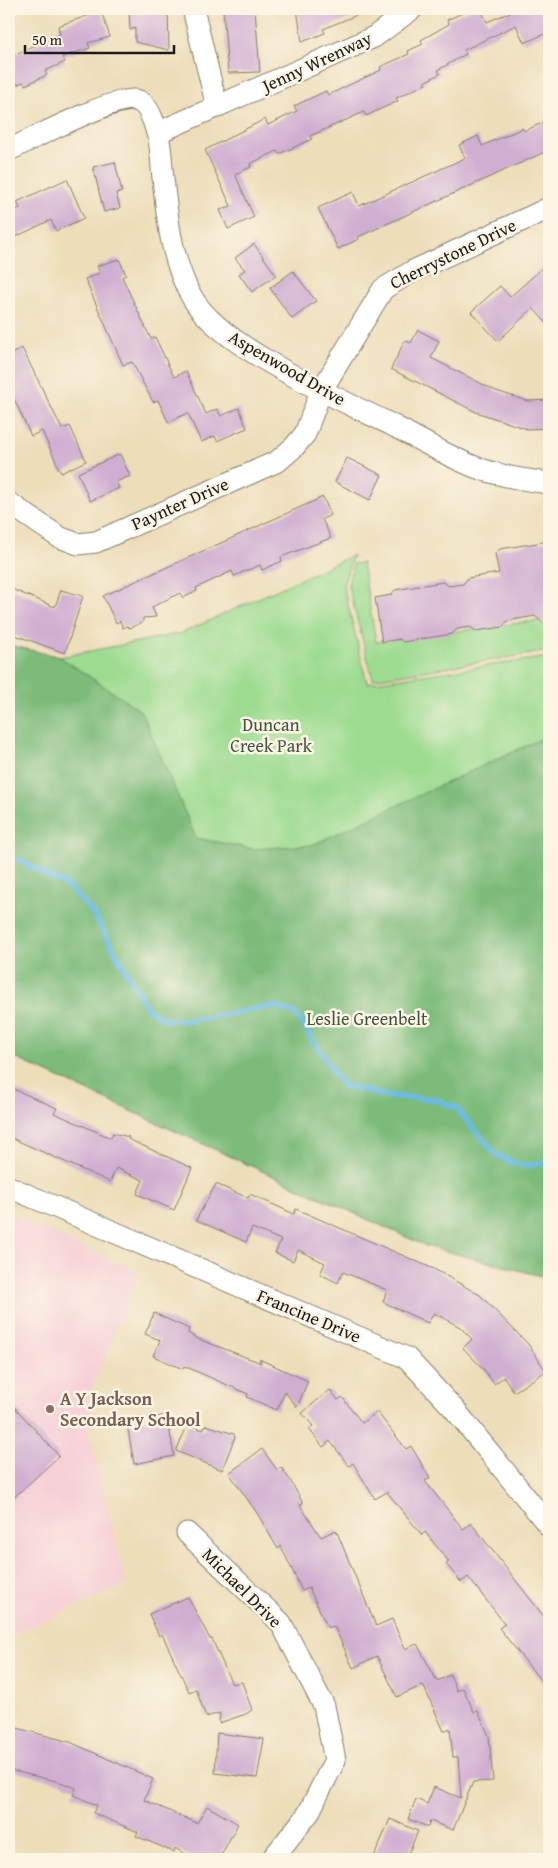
<svg xmlns="http://www.w3.org/2000/svg" width="558" height="1868" font-family="'Gentium Book Plus',serif">
<rect width="100%" height="100%" fill="#fcf5e5"/>
<filter id="ink" filterUnits="userSpaceOnUse"><feTurbulence type="fractalNoise" baseFrequency=".02" numOctaves="2"/><feDisplacementMap in="SourceGraphic" scale="10" xChannelSelector="R" yChannelSelector="G"/><feConvolveMatrix kernelMatrix="1 2 1 2 8 2 1 2 1" color-interpolation-filters="sRGB"/></filter>
<filter id="wash" filterUnits="userSpaceOnUse"><feTurbulence type="fractalNoise" baseFrequency=".0096" numOctaves="4" result="noise"/><feDisplacementMap in="SourceGraphic" scale="20" xChannelSelector="R" yChannelSelector="G"/><feGaussianBlur stdDeviation="1.12" result="paint"/><feColorMatrix in="noise" values="0 0 0 0 0 0 0 0 0 0 0 0 0 0 0 0 0 1.4 0 .05"/><feComposite in="paint" operator="in"/></filter>
<g filter="url(#wash)">
<rect width="100%" height="100%" fill="#eddeba"/>
<path fill="#f6cfd7" d="M9,1214L139,1273L93,1386L89,1433L126,1584L9,1636Z"/>
<g fill="#9cdb90" stroke="#5c7c56">
<path d="M353,555L343,585L367,683L549,657V1278L426,1246L9,1055V645L60,657L182,633Z"/>
<path d="M362,563L376,642L549,619V651L373,679L348,585L353,564Z"/>
</g>
<path fill="#7dbb7a" stroke="#4c6c4b" d="M9,645L60,657L141,711L196,838L253,849L312,845L549,735V1278L426,1246L9,1055Z"/>
<g fill="none" stroke-linecap="round" stroke-linejoin="round">
<path stroke="#69bbe5" stroke-width="5.5" d="M9,855L69,887L94,914L147,1008L163,1019L187,1021L274,1006L296,1014L342,1085L385,1096L435,1099L456,1108L496,1154L508,1161L525,1166L549,1162"/>
</g>
<g id="blocks">
<g fill="#d0aed1">
<path d="M129,9H168L169,50L135,42V28L130,30Z"/>
<path d="M223,9H255L260,72L228,73Z"/>
<path d="M297,9H371L323,29L325,33L302,42Z"/>
<path d="M471,9H481L487,22L511,12L509,9H549V32L524,43L516,25L464,50L466,54L438,70L440,74L424,82L426,84L396,98L398,101L366,116L364,112L310,136L312,139L279,154L277,151L250,164L251,167L235,174L254,217L228,229L220,210L231,206L205,150L265,119L268,125L297,111L294,106L326,91L328,95L381,70L380,67L409,54L408,51L423,44L421,40L449,24L447,20Z"/>
<path d="M101,11L110,37L88,43L90,48L62,57L65,62L45,71L47,75L25,85L23,82L9,88V57L60,34L58,26Z"/>
<path d="M549,120V150L358,237L359,239L338,249L318,208L353,192L359,206L465,158L459,145L478,136L482,146L523,128L524,131Z"/>
<path d="M115,162L122,192L116,193L120,208L104,212L93,167Z"/>
<path d="M67,179L84,218L56,231L51,220L9,240V213L20,208L17,202Z"/>
<path d="M254,244L276,275L252,292L239,274L245,270L235,258Z"/>
<path d="M119,259L126,275L122,277L151,339L155,337L174,377L186,371L206,414L217,409L221,416L239,408L247,428L217,441L215,436L201,442L188,413L168,422L158,400L153,402L132,362L123,365L85,279L100,273L97,266Z"/>
<path d="M549,262V326L533,308L498,341L471,312L500,286L510,297Z"/>
<path d="M293,271L316,301L292,319L270,288Z"/>
<path d="M418,330L439,341L431,358L496,391L528,401L549,400V428L527,429L476,412L391,369L405,340L411,343Z"/>
<path d="M22,348L62,429L70,426L86,461L61,473L42,431L31,436L9,388V355Z"/>
<path d="M120,454L130,476L116,482L119,488L90,501L78,473Z"/>
<path d="M347,458L382,475L370,500L335,482Z"/>
<path d="M323,497L331,515L322,519L331,538L281,557L282,561L262,570L260,565L234,576L232,571L196,588L197,591L183,598L180,593L152,607L156,617L143,618V622L130,628L127,626L123,628L120,621L116,623L103,596Z"/>
<path d="M549,541V629L535,616L507,621L503,627L476,631L470,627L457,629L452,634L403,642L400,639L382,642L375,598L391,595L395,590L443,582L449,586L463,584L468,578L499,573L495,554L500,549Z"/>
<path d="M9,588L55,607L61,590L83,596L65,653L9,633Z"/>
<path d="M9,1087L57,1108L54,1113L111,1138L113,1133L129,1137L128,1139L192,1168L174,1210L137,1194L143,1180L116,1168L110,1182L9,1137Z"/>
<path d="M216,1184L248,1198L250,1194L294,1214L296,1209L434,1269L480,1295L528,1344L546,1371L514,1392L504,1377L494,1384L485,1371L463,1348L472,1339L460,1327L434,1313L428,1323L383,1302L387,1290L343,1272L338,1283L320,1274L325,1263L298,1250L293,1261L275,1253L281,1240L252,1228L246,1242L196,1220Z"/>
<path d="M154,1313L189,1329L188,1333L196,1338L261,1363L259,1359L308,1381L297,1407L285,1392L277,1410L247,1397L248,1394L184,1366L183,1369L153,1356L160,1340L145,1334Z"/>
<path d="M330,1390L338,1400L342,1397L362,1423L377,1412L406,1449L411,1446L430,1478L425,1481L463,1529L471,1523L549,1623V1691L499,1628L505,1624L468,1577L461,1582L446,1564L449,1562L425,1532L422,1535L387,1492L375,1499L353,1463L349,1466L330,1441L323,1447L309,1429L313,1426L302,1413Z"/>
<path d="M9,1401L59,1456L9,1502Z"/>
<path d="M167,1415L174,1456L134,1464L126,1418L141,1416L142,1420Z"/>
<path d="M188,1424L203,1430L206,1425L234,1434L235,1437L222,1470L176,1451Z"/>
<path d="M262,1449L277,1470L281,1467L290,1480L303,1503L300,1505L321,1537L336,1530L376,1626L392,1619L405,1649L417,1644L437,1681L450,1675L457,1691L463,1688L474,1712L478,1711L489,1736L493,1781L473,1782L453,1830L430,1821L428,1827L408,1819L416,1799L427,1804L434,1787L461,1798L458,1757H453L450,1728L444,1731L423,1685L397,1697L377,1656L353,1668L334,1626L328,1628L309,1588L302,1591L281,1546L278,1549L257,1513L229,1473Z"/>
<path d="M188,1597L210,1639H212L232,1684L242,1682L252,1710L246,1714L219,1723L220,1713L206,1717L196,1689L189,1692L162,1634L159,1636L149,1614Z"/>
<path d="M17,1728L70,1742L153,1779L144,1800L197,1823L207,1806L238,1824L219,1859H194L175,1848L174,1852L136,1836L138,1832L93,1813L97,1805L73,1795L76,1788L60,1782L9,1770Z"/>
<path d="M217,1733L264,1739L257,1778L215,1773Z"/>
<path d="M390,1819L418,1831L406,1859H373Z"/>
</g>
</g>
</g>
<g filter="url(#ink)">
<use href="#blocks" fill-opacity="0" stroke="#847d6b" stroke-width="1"/>
<g fill="none" stroke-linecap="round" stroke-linejoin="round">
<defs>
<g id="minor">
<path d="M193,9L217,107"/>
<path d="M157,133L374,37L412,9"/>
<path d="M9,150C30,140 122,92 139,101C149,106 154,122 157,133C162,147 161,164 163,178C167,217 172,265 193,299C223,349 340,399 394,426C420,440 447,456 475,467C499,476 524,480 549,483"/>
<path d="M9,503L59,537L78,544L96,542L278,461L294,447L305,434L321,391L383,289L413,271L549,208"/>
<path d="M9,1187L407,1358L455,1410L549,1526"/>
<path d="M187,1533L281,1623L324,1706L335,1760L308,1814L272,1859"/>
</g>
</defs>
<use href="#minor" stroke="#847d6b" stroke-width="23"/>
<use href="#minor" stroke="#fff" stroke-width="21"/>
</g>
</g>
<circle fill="#8d6e63" stroke="#fcf5e5" stroke-width="2" cx="50" cy="1409" r="5"/>
<g text-anchor="middle" stroke-width="5" stroke-linejoin="round" paint-order="stroke">
<g font-size="18" fill="#1c1c1c" stroke="#fcf5e5">
<text transform="translate(317 62) rotate(-25)" y="6">Jenny Wrenway</text>
<text transform="translate(453 254) rotate(-26)" y="6">Cherrystone Drive</text>
<text transform="translate(287 368) rotate(30)" y="6">Aspenwood Drive</text>
<text transform="translate(180 504) rotate(-24)" y="6">Paynter Drive</text>
<text transform="translate(309 1316) rotate(23)" y="6">Francine Drive</text>
<text transform="translate(242 1588) rotate(45)" y="6">Michael Drive</text>
</g>
<g font-size="18" fill="#42553f" stroke="#fcf5e5">
<text x="271" y="731">Duncan<tspan x="271" dy="21">Creek Park</tspan></text>
<text x="367" y="1025">Leslie Greenbelt</text>
</g>
<g font-size="18" font-weight="bold" fill="#785e54" stroke="#fcf5e5" text-anchor="start">
<text x="60" y="1405">A Y Jackson<tspan x="60" dy="21">Secondary School</tspan></text>
</g>
</g>
<rect width="558" height="1868" fill="none" stroke="#fcf5e5" stroke-width="30"/>
<path d="M25 45v8h149v-8" fill="none" stroke="#1c1c1c" stroke-width="2.5"/>
<text x="32" y="45" font-size="15" fill="#1c1c1c" stroke="#fcf5e5" stroke-width="4" paint-order="stroke">50 m</text>
</svg>
